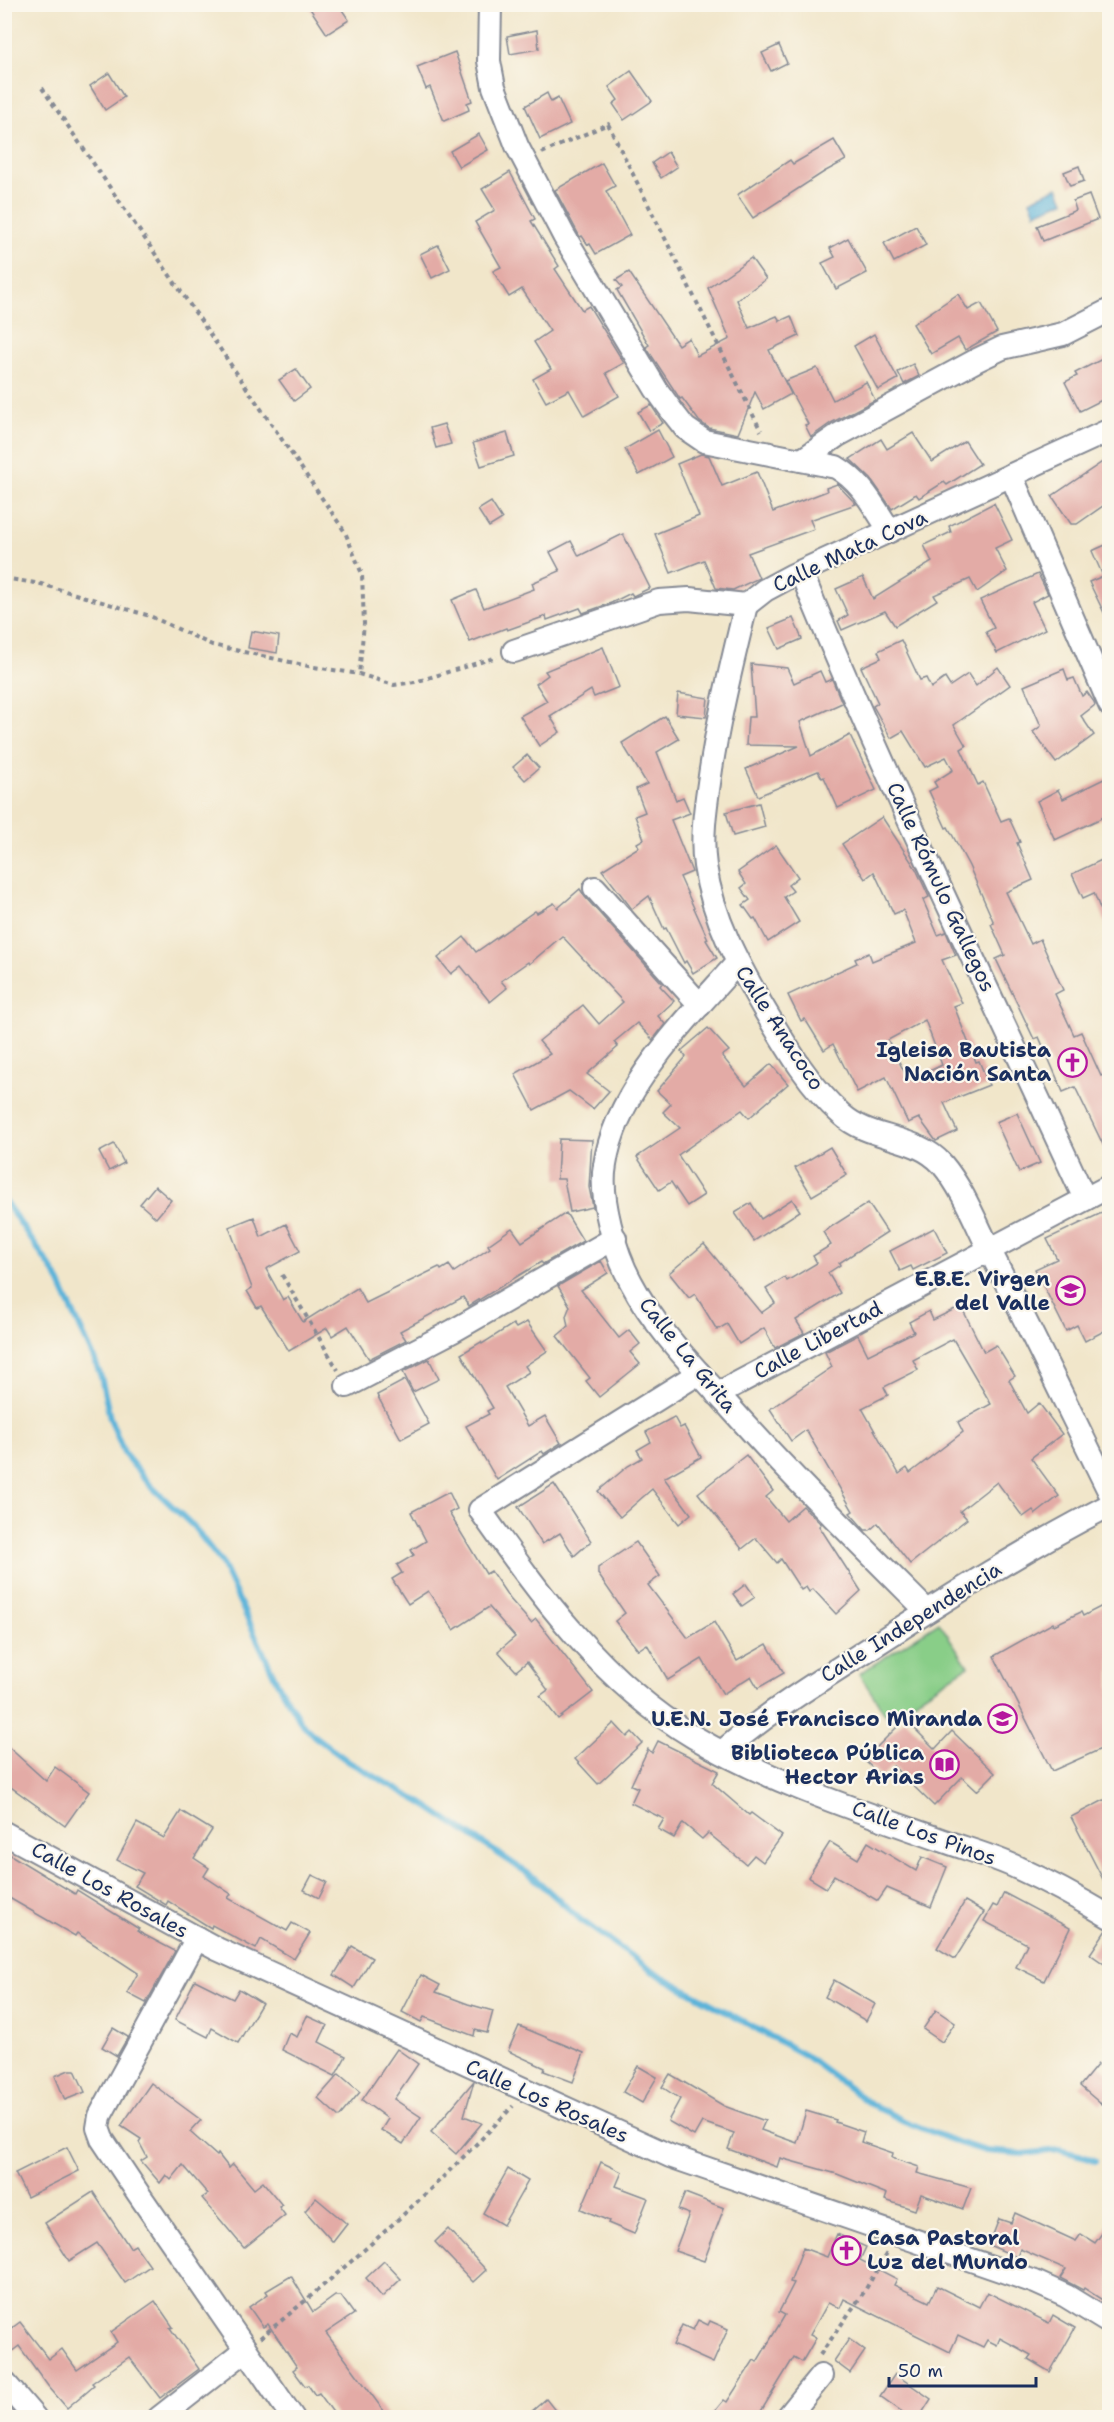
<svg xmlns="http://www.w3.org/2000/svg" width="1114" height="2422" font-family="'Shantell Sans',sans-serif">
<rect width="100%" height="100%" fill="#fbf7ec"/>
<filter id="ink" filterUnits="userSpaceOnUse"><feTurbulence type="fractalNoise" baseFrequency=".0167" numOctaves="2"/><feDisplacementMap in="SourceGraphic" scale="12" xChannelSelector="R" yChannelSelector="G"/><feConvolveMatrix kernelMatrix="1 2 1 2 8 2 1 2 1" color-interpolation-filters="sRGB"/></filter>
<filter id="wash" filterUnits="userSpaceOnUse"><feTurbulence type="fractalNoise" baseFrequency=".008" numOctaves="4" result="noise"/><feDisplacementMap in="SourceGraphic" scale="24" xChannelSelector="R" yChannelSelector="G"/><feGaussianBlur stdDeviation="1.35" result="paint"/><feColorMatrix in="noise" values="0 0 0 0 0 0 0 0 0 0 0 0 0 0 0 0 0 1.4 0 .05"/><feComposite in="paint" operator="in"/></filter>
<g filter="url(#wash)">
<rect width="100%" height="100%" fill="#f1e6ca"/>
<path fill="#89ce88" stroke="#527e73" stroke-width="1.5" d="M939,1622L968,1666L888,1718L859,1674Z"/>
<path fill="#5cb3d9" stroke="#3c719c" stroke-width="1.5" d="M1058,187L1064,201L1035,213L1030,200Z"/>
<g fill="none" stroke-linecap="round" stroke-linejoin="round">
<path stroke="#5cb3d9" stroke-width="6" d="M4,1200L56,1275L93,1356L101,1377L110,1418L125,1455L151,1486L193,1526L221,1562L278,1684L300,1721L314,1736L349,1762L422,1803L532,1876L581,1920L652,1971L806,2056L869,2103L904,2121L959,2143L986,2151L1023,2154L1059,2150L1087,2157L1095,2161"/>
</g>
<g id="blocks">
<g fill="#e3aba6" fill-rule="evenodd">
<path d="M307,4H338L349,20L327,34Z"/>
<path d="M537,30L539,49L510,54L507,36Z"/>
<path d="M779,45L787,63L771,71L762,53Z"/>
<path d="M455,52L472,101L467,103L469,110L444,121L430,87L426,89L417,67Z"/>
<path d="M631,71L652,101L624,120L613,104L618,100L609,87Z"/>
<path d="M109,73L124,97L105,110L90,86Z"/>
<path d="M547,93L551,102L558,98L570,124L540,139L525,106Z"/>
<path d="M479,134L488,150L459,167L450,151Z"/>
<path d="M834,140L846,160L824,172L753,218L737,195L790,160L793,164Z"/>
<path d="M668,152L677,167L661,178L652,163Z"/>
<path d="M602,163L615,186L606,191L630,235L596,254L590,244L588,245L582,236L580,237L555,190Z"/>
<path d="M1079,166L1084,181L1070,186L1064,172Z"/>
<path d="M510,172L535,219L531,221L559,266L555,269L582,310L589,306L624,363L606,373L619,396L584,416L569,390L546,402L533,379L551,369L534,342L550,331L522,289L509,297L493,271L501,267L475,222L495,210L482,189Z"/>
<path d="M1089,195L1098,219L1043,241L1037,226L1076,210L1073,201Z"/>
<path d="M916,226L926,245L894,262L884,243Z"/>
<path d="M848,238L867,273L836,289L822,263L835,257L830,248Z"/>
<path d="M438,245L450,269L432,278L420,254Z"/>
<path d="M751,258L766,279L737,300L749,328L777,316L780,321L791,316L799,336L769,350L791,394L764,409L755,392L738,434L709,428L699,421L682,398L680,399L646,347L649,345L617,290L622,287L616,280L629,272L678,345L689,338L697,356L730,339L708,288Z"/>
<path d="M958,294L968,310L981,303L997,332L965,350L958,338L931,354L913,324Z"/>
<path d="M874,334L898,379L878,390L854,346Z"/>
<path d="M1110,355V396L1080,411L1065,382L1077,376L1075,373Z"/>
<path d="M913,364L919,376L904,384L898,372Z"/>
<path d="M817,368L833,400L866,382L875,400L831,423L811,437L805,425L808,424L785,381Z"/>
<path d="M296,369L310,389L294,401L279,380Z"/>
<path d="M651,405L663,423L649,431L638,412Z"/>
<path d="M444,424L451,444L436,448L430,428Z"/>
<path d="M658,430L672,457L639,475L625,449Z"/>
<path d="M507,433L514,456L481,466L473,443Z"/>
<path d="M913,433L932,462L965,441L980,464L947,485L944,482L919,498L916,494L892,509L871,479L850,459L881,439L887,449Z"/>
<path d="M701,454L709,456L722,486L757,472L773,512L827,491L826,488L837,484L856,504L810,520L814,529L748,553L759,578L733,590L716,588L704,560L671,573L655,534L699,516L677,464Z"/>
<path d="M1110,457V501L1077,524H1071L1052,496Z"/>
<path d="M491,502L502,519L489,527L478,510Z"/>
<path d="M994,503L1012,540L995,548L1007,571L977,592L970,579L934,595L937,600L895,626L885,611L842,630L838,621L848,615L836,589L863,577L873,599L932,562L924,545L951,532L949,526Z"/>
<path d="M623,534L650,588L633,596L631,593L611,603L583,613L580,608L547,620L546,616L507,630L506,628L470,642L452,600L476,590L484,608L534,589L532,583L560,571L550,552L571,541L579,556Z"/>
<path d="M1110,543V625L1089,582L1103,576L1092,551Z"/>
<path d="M1038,574L1048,594L1032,602L1045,629L997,653L986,632L994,628L980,600Z"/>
<path d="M793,618L802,639L779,649L769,628Z"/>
<path d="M251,631L279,636L277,653L248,648Z"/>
<path d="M901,640L920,680L926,678L931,688L945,678L950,686L968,674L976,686L998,667L1010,685L954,725L966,746L961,749L978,785L983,782L1001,821L1009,818L1020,842L1017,843L1033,880L1006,892L1031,944L1040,939L1063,990L1055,994L1074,1035L1081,1032L1101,1076L1110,1072V1159L1075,1087L1063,1092L1039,1037L1034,1039L996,959L1005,955L991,924L994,923L969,866L948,827L946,828L929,791L937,787L934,782L953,770L946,757L925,767L903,731L891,738L873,706L878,703L861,667L881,658L878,651Z"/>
<path d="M603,647L619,687L594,697L591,690L550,716L560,732L539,746L520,716L547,701L536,684L548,675L545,671Z"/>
<path d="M751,664L787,668L794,683L820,671L825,682L832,679L842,703L800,722L811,756L850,735L876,790L838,808L824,777L822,778L818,771L758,796L746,769L799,746L746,745L748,717H755Z"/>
<path d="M1064,669L1068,680L1074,678L1082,696L1087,692L1094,702L1095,705L1081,716L1094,735L1056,763L1033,732L1041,726L1024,686Z"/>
<path d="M678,693L708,698L706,717L676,714Z"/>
<path d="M665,716L679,739L657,752L676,800L683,797L690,813L671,820L692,872L680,877L708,939L706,940L717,958L693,973L686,961L684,963L666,928L664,929L649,896L632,909L602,870L639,847L637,843L644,839L635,816L645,812L636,789L647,784L622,743Z"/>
<path d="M527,755L539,768L525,780L513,767Z"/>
<path d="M1110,776V814L1055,840L1037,801L1058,790L1063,799Z"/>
<path d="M759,803L765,827L733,836L726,812Z"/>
<path d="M882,817L916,869L929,897L923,900L938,935L946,932L954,951L956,955L942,960L962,1003L954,1006L976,1062L979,1061L989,1085L944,1103L957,1131L936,1141L919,1118L908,1123L886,1077L857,1092L833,1044L824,1050L805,1019L801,1021L788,995L857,963L855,959L869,953L872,961L916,943L903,910L894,914L874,872L865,879L842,844ZM925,1020L942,1065L909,1081L888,1040Z"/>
<path d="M776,845L798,877L788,885L793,891L784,897L799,922L768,942L755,918L753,919L743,905L750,900L741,888L746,884L738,872Z"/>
<path d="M1110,856V929H1108L1094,893L1083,898L1072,874Z"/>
<path d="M580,889L585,897L662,983L660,986L674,1001L658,1016L665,1024L653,1040L637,1023L614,1042L618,1047L587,1074L609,1091L593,1109L569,1091L534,1110L515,1074L550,1054L539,1041L583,1005L599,1024L623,1002L562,936L529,964L528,962L501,981L507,988L490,1002L461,966L451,974L438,958L464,937L476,952L535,911L537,913L554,903L558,908Z"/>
<path d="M708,1028L729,1051L722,1056L746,1086L771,1064L788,1084L749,1118L742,1110L678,1155L704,1195L687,1206L671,1182L659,1190L637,1157L680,1128L663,1112L671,1104L657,1091L686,1057L681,1051Z"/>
<path d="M1017,1113L1040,1163L1019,1172L996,1122Z"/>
<path d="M559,1139L592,1140L589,1187L593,1207L570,1212L564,1179H557Z"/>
<path d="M114,1144L124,1163L109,1171L99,1152Z"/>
<path d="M830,1147L847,1175L812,1196L795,1168Z"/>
<path d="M155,1186L171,1200L156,1218L140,1204Z"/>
<path d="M792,1199L800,1211L754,1241L735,1213L751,1203L761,1219Z"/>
<path d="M868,1203L887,1232L839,1263L840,1265L828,1273L840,1293L796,1320L804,1333L775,1348L764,1328L739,1344L727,1324L717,1330L695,1294L689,1298L669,1273L704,1244L761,1313L775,1303L766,1289L785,1277L787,1281L817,1263L813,1256L831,1245L823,1232Z"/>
<path d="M1110,1209V1328L1085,1341L1077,1325L1066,1331L1035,1269L1057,1259L1047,1239Z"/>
<path d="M566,1213L583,1241L543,1264L541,1262L469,1306L463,1297L400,1331L406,1340L369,1359L348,1326L332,1336L327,1328L289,1351L261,1306L257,1308L247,1291L252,1288L229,1227L254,1217L261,1237L286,1224L300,1251L266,1269L283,1300L288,1297L303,1322L357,1288L366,1303L439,1267L441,1270L449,1265L454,1272L490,1248L488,1245L512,1228L522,1242Z"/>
<path d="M934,1228L947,1253L913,1270L911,1266L900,1271L890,1251Z"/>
<path d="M601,1261L608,1273L581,1290L619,1338L629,1330L640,1344L630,1352L640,1364L599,1397L586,1381L590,1378L557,1336L568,1327L566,1316L570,1306L558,1286Z"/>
<path d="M961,1306L984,1352L996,1345L1015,1376L1009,1380L1027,1413L1039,1403L1062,1434L1031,1458L1059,1496L1036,1514L1033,1510L1023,1517L997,1482L960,1511L967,1519L910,1564L878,1523L870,1530H865L850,1513L853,1511L806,1430L791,1441L770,1409L832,1367L825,1352L858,1335L868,1355L914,1332L909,1322L929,1311L933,1320ZM953,1339L991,1404L958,1422L963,1432L910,1473L907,1468L899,1474L862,1408L888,1395L884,1387L918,1370L913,1360Z"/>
<path d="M527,1322L547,1351L525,1366L529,1372L505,1387L528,1426L545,1416L561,1443L544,1454L542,1451L497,1480L466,1426L489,1414L487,1411L493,1408L461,1354L481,1342L482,1344L513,1324L516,1328Z"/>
<path d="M429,1359L439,1379L413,1392L403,1372Z"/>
<path d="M405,1380L429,1424L401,1439L377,1395Z"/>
<path d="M674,1417L680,1428L684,1426L701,1457L664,1478L691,1514L679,1524L652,1489L620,1517L598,1491L628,1466L642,1458L637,1450L651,1442L646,1432Z"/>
<path d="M746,1455L773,1491L766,1497L786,1521L803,1506L821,1524L819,1526L861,1591L836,1614L813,1589L809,1592L806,1587L801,1590L781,1559L777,1563L756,1538L742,1549L698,1493Z"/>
<path d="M554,1484L591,1541L574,1556L560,1533L542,1544L518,1507Z"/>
<path d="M449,1492L457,1509L449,1513L486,1574L491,1571L510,1599L531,1623L536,1619L593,1692L558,1719L540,1696L548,1690L527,1662L516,1671L498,1651L515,1637L489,1607L454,1630L428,1591L408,1604L392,1579L402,1573L397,1565L414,1555L411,1550L426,1541L411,1512Z"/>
<path d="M636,1542L660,1576L648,1585L688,1638L714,1622L737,1661L767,1644L784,1673L758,1688L751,1676L723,1694L702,1659L668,1680L647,1644L638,1650L615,1621L625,1613L598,1574V1568Z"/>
<path d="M746,1584L755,1597L742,1606L733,1594Z"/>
<path d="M1110,1602V1745L1052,1771L994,1656L1053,1623L1054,1625L1081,1612L1083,1616Z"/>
<path d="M905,1719L935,1749L952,1731L995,1773L977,1791L962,1777L934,1806L893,1766L882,1777L864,1760Z"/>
<path d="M614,1723L627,1737L632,1732L642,1743L598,1784L575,1759Z"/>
<path d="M658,1741L719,1771L712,1783L749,1815L751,1813L782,1836L763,1862L754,1855L746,1864L708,1833L702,1839L683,1823L674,1838L658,1829L664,1819L631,1803L638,1788L631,1785L648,1749L652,1753Z"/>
<path d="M4,1743L46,1781L55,1767L89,1792L65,1826L4,1782Z"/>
<path d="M1110,1797V1893L1071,1817Z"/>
<path d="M181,1811L212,1830L194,1858L209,1868L204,1876L231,1894L228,1898L287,1931L292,1923L310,1933L294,1959L261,1939L256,1949L212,1925L211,1928L168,1901L166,1905L135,1886L143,1873L117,1860L137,1823L164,1838Z"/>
<path d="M830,1842L858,1859L868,1842L916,1871L922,1857L947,1867L931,1907L887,1888L878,1901L834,1875L826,1888L808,1877Z"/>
<path d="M4,1851L75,1894L77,1890L139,1929L137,1931L175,1951L146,2003L127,1993L138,1973L77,1933L75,1936L4,1895Z"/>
<path d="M312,1875L327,1882L319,1898L304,1890Z"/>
<path d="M1004,1893L1070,1928L1044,1981L1016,1967L1027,1944L984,1921L993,1905L997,1907Z"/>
<path d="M965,1901L984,1912L955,1959L937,1948Z"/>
<path d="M1106,1930H1110V1968L1090,1954Z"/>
<path d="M352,1946L372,1958L354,1988L334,1975Z"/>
<path d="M421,1975L440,1985L436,1992L468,2004L493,2011L487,2033L475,2030L474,2036L424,2017L421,2022L402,2012Z"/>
<path d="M195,1980L233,1999L239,1989L262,2003L238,2043L212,2028L208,2037L175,2020Z"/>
<path d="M834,1980L875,2004L866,2021L825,1997Z"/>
<path d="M936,2010L955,2023L942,2042L923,2029Z"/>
<path d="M307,2016L327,2025L319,2042L346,2056L335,2076L282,2050L289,2033L297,2037Z"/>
<path d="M519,2026L584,2053L573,2082L544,2071L545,2068L508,2051Z"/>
<path d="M113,2028L128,2037L117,2056L102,2047Z"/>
<path d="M397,2049L418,2064L394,2099L421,2117L403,2144L381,2130L388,2119L362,2100Z"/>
<path d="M1098,2064L1110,2074V2094L1101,2104L1080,2086Z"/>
<path d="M638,2066L657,2077L642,2103L623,2092Z"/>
<path d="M69,2070H75L85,2092L65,2100L55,2076Z"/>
<path d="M339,2074L360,2092L339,2117L318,2098Z"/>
<path d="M670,2074L724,2106L765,2121L761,2130L797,2143L806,2111L836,2120L835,2122L864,2132L861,2142L893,2153L892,2158L919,2167L917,2173L971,2188L963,2209L921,2194L915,2210L885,2200L887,2194L837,2174L780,2158L777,2167L728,2149L734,2133L702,2122L694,2136L668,2121L680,2099L662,2087Z"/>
<path d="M474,2081L464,2116L482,2123L456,2154L431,2132Z"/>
<path d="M151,2083L201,2120L190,2132L217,2156L218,2154L229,2168L233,2164L254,2189L263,2182L282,2205L279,2207L285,2215L244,2248L202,2198L208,2194L183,2165L171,2180L166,2175L160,2183L141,2161L147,2157L139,2142L141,2139L121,2126Z"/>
<path d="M67,2147L79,2171L27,2197L15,2173Z"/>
<path d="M601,2162L622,2172L616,2186L648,2198L634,2234L608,2223L609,2221L581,2209Z"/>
<path d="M508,2169L528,2181L503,2225L483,2213Z"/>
<path d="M93,2192L130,2248L135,2245L150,2266L125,2283L97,2243L69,2261L45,2223Z"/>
<path d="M685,2193L724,2208L704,2261L675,2251L689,2214L678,2210Z"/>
<path d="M316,2198L347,2224L333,2242L305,2211Z"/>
<path d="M1015,2213L1076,2241L1081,2234L1095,2243L1110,2222V2305L1084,2288L1083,2290L1060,2278L1066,2269L1020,2249L1017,2257L989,2245L999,2219L1011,2223Z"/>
<path d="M448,2229L486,2270L473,2282L435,2242Z"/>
<path d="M837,2234L866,2247L860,2260L897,2279L894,2285L929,2302L937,2286L979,2307L987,2292L1049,2323L1053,2315L1075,2328L1050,2372L1028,2359L1031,2355L1000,2338L997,2345L987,2340L983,2347L958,2335L950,2352L844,2299L840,2308L828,2303L810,2335L816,2338L802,2362L794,2357L757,2418H709L724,2400L727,2402L754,2360L757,2362L785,2315L779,2312L794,2283L790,2282L803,2248L827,2257Z"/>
<path d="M384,2261L401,2279L382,2297L366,2278Z"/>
<path d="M291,2276L313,2312L335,2296H341L354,2314L326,2333L389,2418H337L319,2393L315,2395L308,2385L305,2386L293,2370L297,2367L268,2324L263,2327L249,2307L268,2294L266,2291Z"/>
<path d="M155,2301L173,2327L170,2328L199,2369L160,2398L129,2357L92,2383L94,2385L67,2408L48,2386L19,2346L11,2352L4,2343V2334L20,2322L49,2359L62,2349L77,2370L117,2342L111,2332Z"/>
<path d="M698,2320L708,2325L710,2321L728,2329L713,2363L673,2345L682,2325L693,2330Z"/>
<path d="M849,2339L865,2351L850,2373L834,2361Z"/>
<path d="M895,2374L931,2399L919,2418H911L880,2396Z"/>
<path d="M546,2399L561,2418H524Z"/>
</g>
</g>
</g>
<g filter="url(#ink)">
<use href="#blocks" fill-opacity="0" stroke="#868a94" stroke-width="1.5"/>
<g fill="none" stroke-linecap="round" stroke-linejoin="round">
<defs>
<g id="street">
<path d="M490,4L489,61L494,87L517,146L564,236L656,389L674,414L685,428L704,441L836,467C862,482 874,507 890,531"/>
<path d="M802,460L838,435L977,360L1002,348L1063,334L1110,310"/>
<path d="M1011,475L1110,705"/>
<path d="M801,572C888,784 989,991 1085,1199"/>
<path d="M746,605C732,664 717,723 709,783C705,810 701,839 705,866C713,919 738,964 764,1009C786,1046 809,1086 841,1114C870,1141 915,1134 942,1164C964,1190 977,1226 992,1255C1033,1334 1071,1414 1110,1493"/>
<path d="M514,651L659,601L689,599L746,605L765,590L793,575L1110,430"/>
<path d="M595,888L700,1005"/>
<path d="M737,963C688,1019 616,1088 605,1165C599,1197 615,1253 631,1282C655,1328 692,1365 726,1403C790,1475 859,1543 927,1611"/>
<path d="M699,1373L480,1510C540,1595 603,1683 694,1737C770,1782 857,1810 941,1840C966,1849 993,1856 1018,1868C1049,1882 1080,1899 1110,1917"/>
<path d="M347,1386L453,1331L615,1238"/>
<path d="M717,1394L1110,1186"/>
<path d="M722,1752C769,1711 822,1679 875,1645C952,1595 1028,1547 1110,1505"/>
<path d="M4,1833L217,1949L670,2156L1035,2282L1066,2296L1110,2323"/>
<path d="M197,1938L114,2090L100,2116L98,2128L102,2139L138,2193L293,2418"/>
<path d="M4,2382L35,2418"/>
<path d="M159,2418L246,2350"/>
<path d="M787,2418L821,2376"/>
</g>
</defs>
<use href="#street" stroke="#868a94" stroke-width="26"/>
<g stroke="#868a94" stroke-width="4" stroke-dasharray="4.5 4.5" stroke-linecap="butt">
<path d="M42,88L345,532L362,574L364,624L359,674"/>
<path d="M542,153L608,124L761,431"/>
<path d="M4,578L41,584L150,616L212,645L308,666L359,674L394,685L415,682L497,657"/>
<path d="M282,1275L338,1370"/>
<path d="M260,2338C351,2264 433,2191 513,2106"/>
<path d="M820,2355L864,2292L888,2251"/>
</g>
<use href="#street" stroke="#fff" stroke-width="22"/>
</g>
</g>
<defs>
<symbol id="church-ring" viewBox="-11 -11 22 22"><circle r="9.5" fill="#fbf7ec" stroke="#b5179e" stroke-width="1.5"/><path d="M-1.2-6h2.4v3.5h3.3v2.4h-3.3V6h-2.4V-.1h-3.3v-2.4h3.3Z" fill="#b5179e"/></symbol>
<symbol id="school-ring" viewBox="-11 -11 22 22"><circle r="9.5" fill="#fbf7ec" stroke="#b5179e" stroke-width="1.5"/><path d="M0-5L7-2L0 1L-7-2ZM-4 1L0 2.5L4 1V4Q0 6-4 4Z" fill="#b5179e"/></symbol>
<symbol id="library-ring" viewBox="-11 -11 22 22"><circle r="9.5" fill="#fbf7ec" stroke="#b5179e" stroke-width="1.5"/><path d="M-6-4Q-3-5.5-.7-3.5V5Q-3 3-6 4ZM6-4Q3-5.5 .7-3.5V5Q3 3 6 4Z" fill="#b5179e"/></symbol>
</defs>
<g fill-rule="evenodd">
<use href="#church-ring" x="1056" y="1046" width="33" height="33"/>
<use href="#school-ring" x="1054" y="1274" width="33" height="33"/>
<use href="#school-ring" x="986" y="1702" width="33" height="33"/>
<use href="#library-ring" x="928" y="1748" width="33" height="33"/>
<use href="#church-ring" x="830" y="2234" width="33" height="33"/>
</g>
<g text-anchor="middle" stroke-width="4.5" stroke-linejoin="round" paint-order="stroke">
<g font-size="21" fill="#1b2f5e" stroke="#fbf7ec">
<text transform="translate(850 551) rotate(-25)" y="7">Calle Mata Cova</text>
<text transform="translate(941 887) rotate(65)" y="7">Calle Rómulo Gallegos</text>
<text transform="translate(780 1028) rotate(57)" y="7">Calle Anacoco</text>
<text transform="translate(818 1340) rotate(-28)" y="7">Calle Libertad</text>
<text transform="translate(688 1355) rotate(51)" y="7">Calle La Grita</text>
<text transform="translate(911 1622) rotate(-32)" y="7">Calle Independencia</text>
<text transform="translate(924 1833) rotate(20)" y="7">Calle Los Pinos</text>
<text transform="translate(110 1890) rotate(29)" y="7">Calle Los Rosales</text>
<text transform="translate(547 2101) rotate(24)" y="7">Calle Los Rosales</text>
</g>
<g font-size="21" font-weight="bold" fill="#1b2f5e" stroke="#fbf7ec" text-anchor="end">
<text x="1051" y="1057">Igleisa Bautista<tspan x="1051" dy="24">Nación Santa</tspan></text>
<text x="1050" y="1286">E.B.E. Virgen<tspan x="1050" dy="24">del Valle</tspan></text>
<text x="982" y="1726">U.E.N. José Francisco Miranda</text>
<text x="924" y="1760">Biblioteca Pública<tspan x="924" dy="24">Hector Arias</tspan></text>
<text x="867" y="2245" text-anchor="start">Casa Pastoral<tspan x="867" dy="24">Luz del Mundo</tspan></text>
</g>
</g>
<rect width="1114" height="2422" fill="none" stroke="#fbf7ec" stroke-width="24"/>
<path d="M889 2377v9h147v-9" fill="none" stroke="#1b2f5e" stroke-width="3"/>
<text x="898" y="2377" font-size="18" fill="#1b2f5e" stroke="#fbf7ec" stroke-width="4.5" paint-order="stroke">50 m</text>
</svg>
